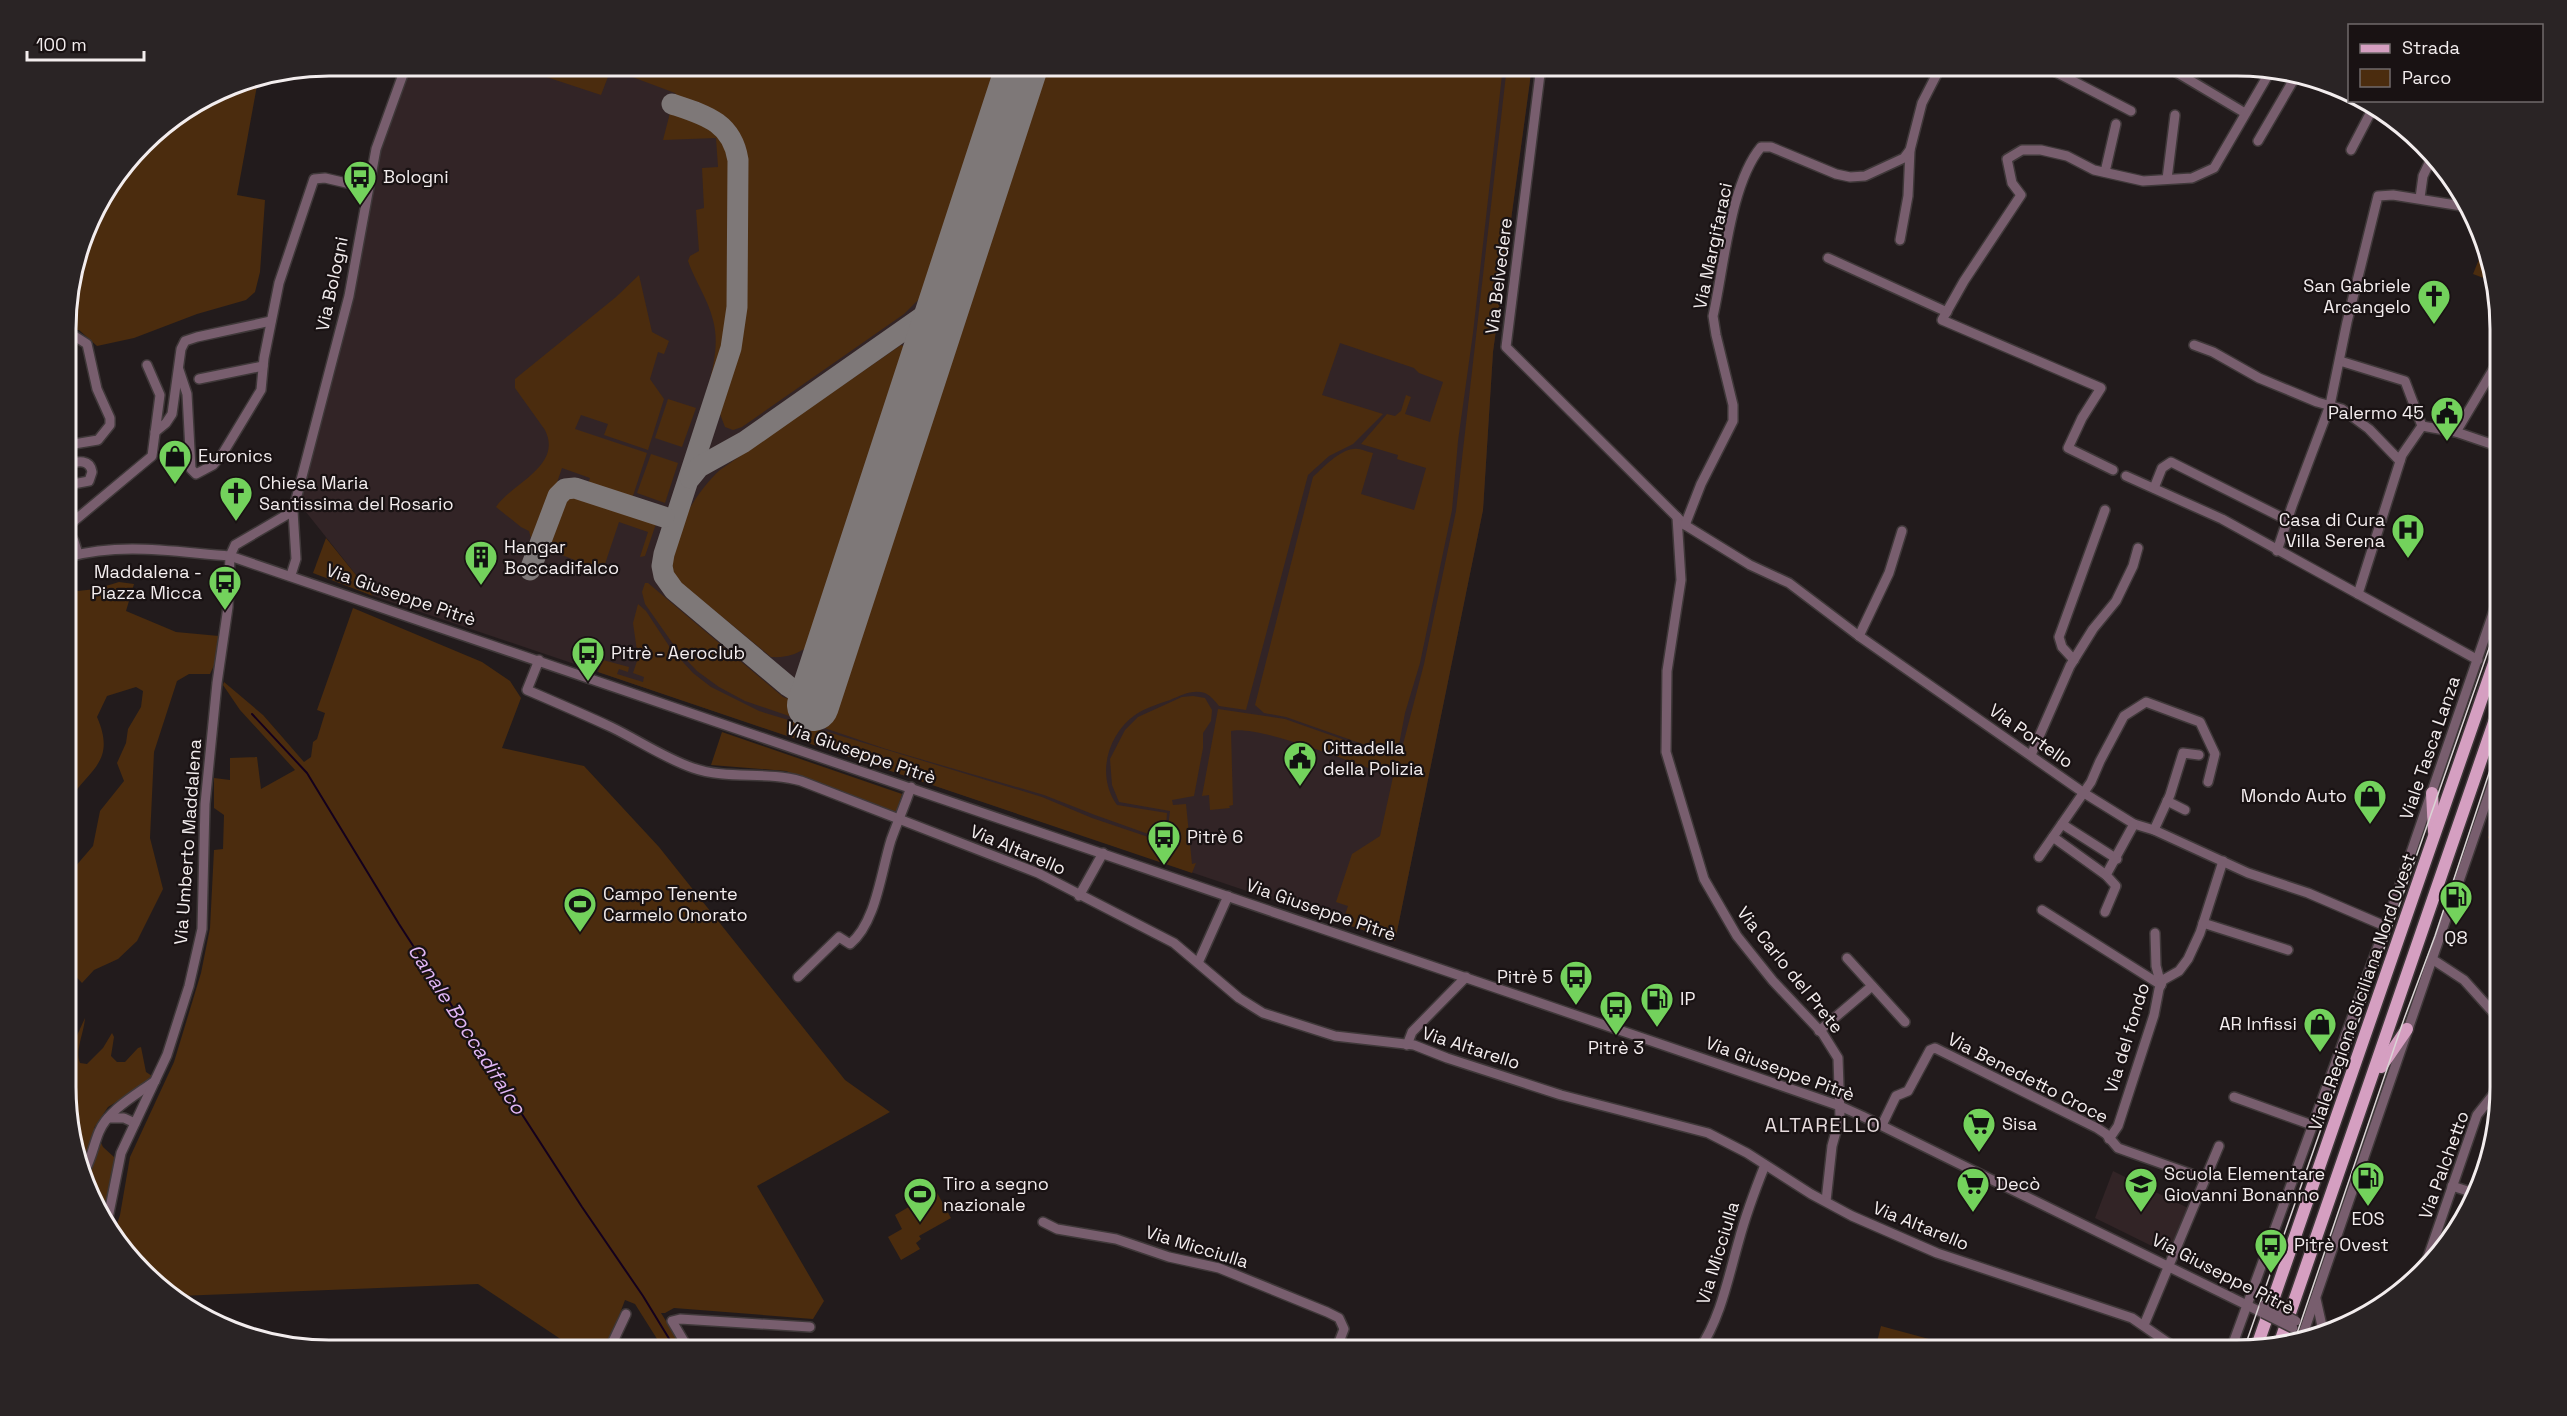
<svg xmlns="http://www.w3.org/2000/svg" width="2567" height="1416" font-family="'Space Grotesk',sans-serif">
<rect width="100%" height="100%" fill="#221b1c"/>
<g fill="#322426">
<path d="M410,66H1532L1493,352L1483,510L1395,941L373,596L298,502L310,465L376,165Z"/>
<path d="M2113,1171L2188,1208L2168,1254L2095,1218Z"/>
</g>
<g fill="#4b2c0e">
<path d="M513,66H999L923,295L904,314L742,427L733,430L725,427L720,414L736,362L742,332L748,161L739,135L724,116L698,102L678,97L675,93L611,69L601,95Z"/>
<path d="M1046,66H1503L1473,333L1458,441L1452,510L1420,663L1405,713L1398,750L1371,747L1286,717L1264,713L1255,705L1313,477C1324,467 1339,450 1354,449C1359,448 1367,452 1373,453L1361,494L1414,510L1426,468L1397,459L1398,455L1361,444L1387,414L1395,416L1401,411L1406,395L1411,397L1405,414L1430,422L1443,382L1419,373L1414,368L1340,343L1322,395L1383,414L1353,444L1329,456L1308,475L1246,710L1219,706C1215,701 1211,696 1205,693C1193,689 1181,695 1170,700C1158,704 1145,708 1135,715C1107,735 1096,776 1117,805L1167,813L1165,840L1095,815L1044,795L886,749L745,701L719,687L697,671L678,651L645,604L642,592L645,583H648L783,697L835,714Z"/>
<path d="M1507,66H1532L1493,352L1483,510L1395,941L1342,923L1348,906L1336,902L1352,854L1380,836L1393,777C1361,766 1258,724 1231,731L1233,805L1229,806L1230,808L1210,810L1209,795L1202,796L1218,709L1285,719L1370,749L1401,752L1424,664L1456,511Z"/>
<path d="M258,80L237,195L265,200L260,272L255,292L246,300L197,314L134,338L97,346L79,330H68V295L93,212L155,132L229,86Z"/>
<path d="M677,111C694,116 714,121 725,136C736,152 733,318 728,342C721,373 708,404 697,434L693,433C703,399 723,356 713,320C708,299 695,281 688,261L690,256L699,251L696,210L704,208L702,168L718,167L716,138L663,140L670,113Z"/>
<path d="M2486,242L2487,245L2494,282L2473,274Z"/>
<path d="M639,275L652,332L669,341L664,354L658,352L650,379L664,399L648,450L604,435L608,424L581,415L575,429L647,453L631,502L587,487L590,478L562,468L538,538L532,542L529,531L521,527L496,507C512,483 563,466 545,430L515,388V379L616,297Z"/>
<path d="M901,345L908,348L811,644C799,654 787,658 771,657L675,578C662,545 696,491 720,470Z"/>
<path d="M668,399L696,408L682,447L655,438Z"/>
<path d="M651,454L678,463L665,503L637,493Z"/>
<path d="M572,491L658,518L645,556L640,557L648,532L619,522L605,564L601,567L590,566L544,548C540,541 554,506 559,498C563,493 566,492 572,491Z"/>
<path d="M326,538L373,596L313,573Z"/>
<path d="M119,582L134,584L126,611L176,632L219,636L216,661L210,674H189L177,681L154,752L150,838L163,889L137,941L118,959L94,970L82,983L68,968V875L93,846L100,811L124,781L117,763L126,743L128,729L141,707L143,691L136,687L107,696L97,717C116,761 91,768 68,801V592L96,589Z"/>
<path d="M638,604L646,611L671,649L693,673L711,687L759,711L1042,797L1092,818L1166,843L1170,811L1119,802L1112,785L1110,759L1125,730L1138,717L1182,697L1193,696L1205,698L1212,710L1211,721L1203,733V748L1194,796L1172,800L1173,805L1186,804L1192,864L1196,863L1192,873L598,672L603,660L629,667L628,672L619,669L617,674L643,682L644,677L633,673L638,658L633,623Z"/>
<path d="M353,608L482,662L510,681L521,698L502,748L584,766L659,847L845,1080L890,1112L757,1186L824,1301L813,1319L674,1308L665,1313H661L684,1350H664L635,1304L625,1300L606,1350H577L478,1284L178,1296L113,1236L120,1215L130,1157L174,1062L201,973L210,928L214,850L223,849L224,815L214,808V778L230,780V758L257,757L261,789L295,770L240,710L223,685L224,682L263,715L304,762L311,757L313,742L317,739L325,713L317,710Z"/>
<path d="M722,732L902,794L896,813L786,771L711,765Z"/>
<path d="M2500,801V843L2488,838Z"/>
<path d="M85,1018C84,1033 75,1050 80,1063L87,1064L103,1048L112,1033L114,1037L111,1056L117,1062H125L138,1048L141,1047L146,1072L152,1076L131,1093L108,1107L94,1128L103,1147L115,1158L103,1213L68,1121V1055Z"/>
<path d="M936,1191L951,1218L919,1236L921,1239L916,1243L920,1249L901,1260L888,1237L902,1229L895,1215Z"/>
<path d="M1881,1326L1929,1339L1926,1350H1875Z"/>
</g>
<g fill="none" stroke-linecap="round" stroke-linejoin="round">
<path stroke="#14001d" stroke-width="2" d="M252,714L307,773L399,924L582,1207L643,1296L676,1350"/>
<g stroke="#7e7878" stroke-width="21">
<path d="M672,104C705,115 732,122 738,160L737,307L731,348L664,554L662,566L664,576L674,590L788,686L799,693L815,698"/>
<path d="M690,478L699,467L744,442L945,301"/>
<path d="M530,570L558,496L565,489L575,488L664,517"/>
</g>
<path stroke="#7e7878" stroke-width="52" d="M813,705L1022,66"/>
<defs>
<g id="minor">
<path d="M1541,66L1506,347L1685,525L1750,565L1789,583L1859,636L2084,793L2134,824L2154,830L2248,873L2308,893L2385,926"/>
<path d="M2044,66L2131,111"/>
<path d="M2166,66L2245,113"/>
<path d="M2258,141L2297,74"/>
<path d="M2351,150L2374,106"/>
<path d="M2105,172L2116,124"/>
<path d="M2167,179L2175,115"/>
<path d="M2420,198L2423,176L2431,159"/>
<path d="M1900,240L1908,196L1910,150"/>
<path d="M1828,258L1947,312"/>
<path d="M68,336L76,337L87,344L97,389L110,418V425L98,440L68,445"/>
<path d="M2194,345L2213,352L2259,378L2317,402L2342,409L2369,429L2400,461"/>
<path d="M2340,361L2405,381L2422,426"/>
<path d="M179,370L187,394L191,469L196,474L213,465L223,453L261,390L264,358L279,283L314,179L325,178L368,188"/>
<path d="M199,379L263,366"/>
<path d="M155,432L166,423L172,414L181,349L185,341L197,337L271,321"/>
<path d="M2456,432L2500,358"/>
<path d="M68,464C78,461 90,459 92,472L89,481L68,485"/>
<path d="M2113,470L2068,448L2082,418L2101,388L1942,320L1964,281L2021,195L2012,183L2007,159L2022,150H2041L2067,156L2094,170L2143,181L2192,178L2214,168L2271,70"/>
<path d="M2126,476L2222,519L2478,660"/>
<path d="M2154,488L2162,468L2171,462L2287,520"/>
<path d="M1677,517L1681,580L1667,671L1666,752L1704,879L1737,936L1773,981L1823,1034L1838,1058L1840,1117L1832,1146L1826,1201"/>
<path d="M1685,525L1701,484L1733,421V405L1716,335L1713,316C1724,268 1730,184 1761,147H1771L1836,174L1850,177L1865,176L1904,158L1910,150L1922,103L1941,66"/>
<path d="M68,526L152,456L160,395L147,365"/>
<path d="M68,532L74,541L78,554"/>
<path d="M2277,551L2292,506L2330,405L2347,322L2378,196L2393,195L2468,207"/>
<path d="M68,557C122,542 175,552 230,556L1704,1059L1840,1106L1862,1116L2263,1313"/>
<path d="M291,575L296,559L293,511L349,296L376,149L406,66"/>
<path d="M2358,594L2402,455L2422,426L2456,432L2500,447"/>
<path d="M1859,636L1889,573L1902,531"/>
<path d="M539,660L527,690C555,702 583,714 611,727C638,740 664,758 693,768C727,780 766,771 801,781L1038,873L1174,943L1239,998L1263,1013L1335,1036L1414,1045L1447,1058L1561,1095L1708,1133L1747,1153L1811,1194L1852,1216L1937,1253L2132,1318L2177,1349"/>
<path d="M2074,660L2062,647L2059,637L2105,510"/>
<path d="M2031,755L2070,666L2093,629L2116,601L2133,566L2138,548"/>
<path d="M2167,801L2185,810"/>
<path d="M2062,824L2117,859"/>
<path d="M2154,830L2170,795L2183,753L2199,755"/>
<path d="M2053,837L2106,875"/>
<path d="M2039,857L2091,782L2100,761L2124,716L2146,702L2200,722L2215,754L2208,782"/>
<path d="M1079,896L1103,853"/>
<path d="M2042,910L2161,985"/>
<path d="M2105,912L2116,886L2106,875L2134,824"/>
<path d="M2203,923L2288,950"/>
<path d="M2155,933L2156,966L2161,985"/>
<path d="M1847,958L1905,1022"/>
<path d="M2432,959L2464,980L2500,1020"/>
<path d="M1198,963L1228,896"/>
<path d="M798,977L839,937L850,944C876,923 881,872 891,840C897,823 905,805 911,787"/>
<path d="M1819,1031L1872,986"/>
<path d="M1407,1045L1412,1032L1466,977"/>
<path d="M2234,1097L2312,1125"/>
<path d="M108,1118H124L135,1123"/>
<path d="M1882,1125L1896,1096L1908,1091L1930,1050L1935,1048L2097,1128L2106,1134L2118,1148L2205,1179"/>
<path d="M2109,1139L2118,1126L2154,1015L2159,989L2163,980L2179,971L2188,959L2200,933L2223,861"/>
<path d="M86,1168C92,1156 94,1144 99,1132C108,1110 136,1095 155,1081"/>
<path d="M2452,1186L2474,1193"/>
<path d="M1043,1222L1057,1229L1116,1239L1169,1257L1219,1268L1327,1312L1339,1318L1344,1329L1336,1350"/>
<path d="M107,1223L121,1153L167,1055L189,986L202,929L205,804L217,683L228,607L230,556L235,545L293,511"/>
<path d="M2427,1260L2477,1115L2500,1086"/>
<path d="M2316,1299L2324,1335"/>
<path d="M2144,1325L2219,1146"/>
<path d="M2301,1340L2500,762"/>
<path d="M2231,1349L2392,908L2500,593"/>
<path d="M609,1350L626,1314"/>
<path d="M689,1350L672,1321L680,1319L810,1327"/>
<path d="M1699,1350C1721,1317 1728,1278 1739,1240C1746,1214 1755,1190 1765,1165"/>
</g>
<g id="major">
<path d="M2432,793L2434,832"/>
<path d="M2381,1067L2407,1029"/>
<path d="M2279,1345L2500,705"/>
<path d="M2256,1349L2500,646"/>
</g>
</defs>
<use href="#minor" stroke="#3f3839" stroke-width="12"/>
<use href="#major" stroke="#3f3839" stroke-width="15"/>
<use href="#minor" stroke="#785e6e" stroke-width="9"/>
<use href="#major" stroke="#d59fc1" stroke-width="12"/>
<g stroke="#dad4d5" stroke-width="1.5">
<path d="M2294,1342L2404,1019L2435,936L2500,740"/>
<path d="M2244,1349L2500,617"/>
</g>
<defs>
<g id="minor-bridge">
<path d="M2264,1305L2296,1321"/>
<path d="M2263,1313L2293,1328"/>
</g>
</defs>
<use href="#minor-bridge" stroke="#3f3839" stroke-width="12" stroke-linecap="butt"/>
<use href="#minor-bridge" stroke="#785e6e" stroke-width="9"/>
</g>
<defs>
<symbol id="bus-pin" viewBox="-11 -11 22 30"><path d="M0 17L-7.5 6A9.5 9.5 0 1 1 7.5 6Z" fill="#73d25c" stroke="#191213"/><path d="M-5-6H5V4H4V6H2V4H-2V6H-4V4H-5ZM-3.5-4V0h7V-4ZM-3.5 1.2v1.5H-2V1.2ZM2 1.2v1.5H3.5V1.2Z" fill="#111"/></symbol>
<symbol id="church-pin" viewBox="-11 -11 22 30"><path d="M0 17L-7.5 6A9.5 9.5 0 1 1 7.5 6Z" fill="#73d25c" stroke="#191213"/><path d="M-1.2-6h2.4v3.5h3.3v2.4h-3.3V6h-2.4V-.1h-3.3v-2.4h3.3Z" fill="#111"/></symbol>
<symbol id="civic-pin" viewBox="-11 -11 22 30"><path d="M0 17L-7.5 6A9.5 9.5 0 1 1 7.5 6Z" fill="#73d25c" stroke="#191213"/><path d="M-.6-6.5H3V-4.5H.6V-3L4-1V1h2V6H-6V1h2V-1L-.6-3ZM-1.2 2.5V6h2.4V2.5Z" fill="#111"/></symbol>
<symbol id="shop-pin" viewBox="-11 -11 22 30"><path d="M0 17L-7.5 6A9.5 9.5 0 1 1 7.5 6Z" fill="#73d25c" stroke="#191213"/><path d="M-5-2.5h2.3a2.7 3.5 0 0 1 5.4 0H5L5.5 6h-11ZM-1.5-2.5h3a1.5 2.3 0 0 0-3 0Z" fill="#111"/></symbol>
<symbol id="hospital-pin" viewBox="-11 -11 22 30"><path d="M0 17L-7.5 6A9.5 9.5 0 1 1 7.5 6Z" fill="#73d25c" stroke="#191213"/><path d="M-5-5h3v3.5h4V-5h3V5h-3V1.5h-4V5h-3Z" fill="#111"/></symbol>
<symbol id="building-pin" viewBox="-11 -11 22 30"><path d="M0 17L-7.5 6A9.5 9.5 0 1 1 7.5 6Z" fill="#73d25c" stroke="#191213"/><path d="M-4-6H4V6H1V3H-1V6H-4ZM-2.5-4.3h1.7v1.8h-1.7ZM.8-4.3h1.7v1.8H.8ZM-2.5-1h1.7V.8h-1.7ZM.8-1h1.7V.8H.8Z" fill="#111"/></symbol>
<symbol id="fuel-pin" viewBox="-11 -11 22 30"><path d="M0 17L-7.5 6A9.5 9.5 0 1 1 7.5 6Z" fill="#73d25c" stroke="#191213"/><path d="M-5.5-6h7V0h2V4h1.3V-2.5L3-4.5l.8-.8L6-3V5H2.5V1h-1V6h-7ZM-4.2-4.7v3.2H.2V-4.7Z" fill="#111"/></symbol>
<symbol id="stadium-pin" viewBox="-11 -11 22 30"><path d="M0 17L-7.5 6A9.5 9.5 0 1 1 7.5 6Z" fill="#73d25c" stroke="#191213"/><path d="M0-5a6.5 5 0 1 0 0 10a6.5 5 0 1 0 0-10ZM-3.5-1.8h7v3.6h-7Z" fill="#111"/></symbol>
<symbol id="supermarket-pin" viewBox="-11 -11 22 30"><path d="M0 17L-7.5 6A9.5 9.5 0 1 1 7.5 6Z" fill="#73d25c" stroke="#191213"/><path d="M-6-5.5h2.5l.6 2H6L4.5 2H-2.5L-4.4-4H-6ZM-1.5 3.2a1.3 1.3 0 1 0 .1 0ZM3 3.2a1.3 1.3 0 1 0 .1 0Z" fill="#111"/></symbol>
<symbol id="school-pin" viewBox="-11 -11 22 30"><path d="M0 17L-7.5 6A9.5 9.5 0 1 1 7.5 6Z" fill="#73d25c" stroke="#191213"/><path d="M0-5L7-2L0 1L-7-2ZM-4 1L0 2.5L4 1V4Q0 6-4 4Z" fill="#111"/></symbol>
</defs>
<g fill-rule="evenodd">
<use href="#bus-pin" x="341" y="158" width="38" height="52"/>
<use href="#church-pin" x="2415" y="277" width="38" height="52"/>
<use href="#civic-pin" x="2428" y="394" width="38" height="52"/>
<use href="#shop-pin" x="156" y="437" width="38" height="52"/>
<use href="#church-pin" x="217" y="474" width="38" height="52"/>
<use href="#hospital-pin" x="2389" y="511" width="38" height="52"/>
<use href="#building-pin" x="462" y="538" width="38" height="52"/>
<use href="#bus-pin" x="206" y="563" width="38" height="52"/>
<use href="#bus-pin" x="569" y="634" width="38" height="52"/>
<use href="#civic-pin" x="1281" y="739" width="38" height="52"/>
<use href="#shop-pin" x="2351" y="777" width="38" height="52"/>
<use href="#bus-pin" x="1145" y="818" width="38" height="52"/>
<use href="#fuel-pin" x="2437" y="878" width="38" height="52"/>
<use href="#stadium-pin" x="561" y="885" width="38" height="52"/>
<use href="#bus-pin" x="1557" y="958" width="38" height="52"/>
<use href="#fuel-pin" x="1638" y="980" width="38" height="52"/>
<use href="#bus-pin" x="1597" y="988" width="38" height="52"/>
<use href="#shop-pin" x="2301" y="1005" width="38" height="52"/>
<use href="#supermarket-pin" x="1960" y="1105" width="38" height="52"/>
<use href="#fuel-pin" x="2349" y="1159" width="38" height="52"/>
<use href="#supermarket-pin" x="1954" y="1165" width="38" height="52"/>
<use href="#school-pin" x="2122" y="1165" width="38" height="52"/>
<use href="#stadium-pin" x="901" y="1175" width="38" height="52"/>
<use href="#bus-pin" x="2252" y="1226" width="38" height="52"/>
</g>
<g text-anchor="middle" stroke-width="4.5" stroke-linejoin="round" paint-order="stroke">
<g font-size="18" fill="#f3edee" stroke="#191213" text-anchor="start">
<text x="383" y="183">Bologni</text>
<text x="2411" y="292" text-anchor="end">San Gabriele<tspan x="2411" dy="21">Arcangelo</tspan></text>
<text x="2424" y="419" text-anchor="end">Palermo 45</text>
<text x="198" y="462">Euronics</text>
<text x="259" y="489">Chiesa Maria<tspan x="259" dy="21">Santissima del Rosario</tspan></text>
<text x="2385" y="526" text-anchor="end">Casa di Cura<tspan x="2385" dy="21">Villa Serena</tspan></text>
<text x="504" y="553">Hangar<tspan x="504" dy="21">Boccadifalco</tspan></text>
<text x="202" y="578" text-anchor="end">Maddalena -<tspan x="202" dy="21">Piazza Micca</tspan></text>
<text x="611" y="659">Pitrè - Aeroclub</text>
<text x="1323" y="754">Cittadella<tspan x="1323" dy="21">della Polizia</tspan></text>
<text x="2347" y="802" text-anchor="end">Mondo Auto</text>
<text x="1187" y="843">Pitrè 6</text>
<text x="603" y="900">Campo Tenente<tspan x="603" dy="21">Carmelo Onorato</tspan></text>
<text x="2456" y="944" text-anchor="middle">Q8</text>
<text x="1553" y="983" text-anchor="end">Pitrè 5</text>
<text x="1680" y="1005">IP</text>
<text x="2297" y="1030" text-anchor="end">AR Infissi</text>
<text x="1616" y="1054" text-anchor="middle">Pitrè 3</text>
<text x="2002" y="1130">Sisa</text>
<text x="2164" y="1180">Scuola Elementare<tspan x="2164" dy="21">Giovanni Bonanno</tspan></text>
<text x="943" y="1190">Tiro a segno<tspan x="943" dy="21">nazionale</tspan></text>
<text x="1996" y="1190">Decò</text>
<text x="2368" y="1225" text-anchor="middle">EOS</text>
<text x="2294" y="1251">Pitrè Ovest</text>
</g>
<g font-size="18" fill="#f3edee" stroke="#191213">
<text transform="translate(1713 246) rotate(-78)" y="6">Via Margifaraci</text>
<text transform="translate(1499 276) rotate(-83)" y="6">Via Belvedere</text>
<text transform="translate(332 284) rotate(-78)" y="6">Via Bologni</text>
<text transform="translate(401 595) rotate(19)" y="6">Via Giuseppe Pitrè</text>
<text transform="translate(2031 736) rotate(35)" y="6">Via Portello</text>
<text transform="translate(2430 748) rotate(-71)" y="6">Viale Tasca Lanza</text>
<text transform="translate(861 753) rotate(19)" y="6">Via Giuseppe Pitrè</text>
<text transform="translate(188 842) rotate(-86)" y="6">Via Umberto Maddalena</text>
<text transform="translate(1018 850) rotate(23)" y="6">Via Altarello</text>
<text transform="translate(1321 910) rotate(19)" y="6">Via Giuseppe Pitrè</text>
<text transform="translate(1790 970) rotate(51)" y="6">Via Carlo del Prete</text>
<text transform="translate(2362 992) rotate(-71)" y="6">Viale Regione Siciliana Nord Ovest</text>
<text transform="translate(2127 1038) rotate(-73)" y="6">Via del fondo</text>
<text transform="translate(1471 1048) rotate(18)" y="6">Via Altarello</text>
<text transform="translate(1780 1069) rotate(20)" y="6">Via Giuseppe Pitrè</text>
<text transform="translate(2028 1078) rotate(27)" y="6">Via Benedetto Croce</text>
<text transform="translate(2444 1165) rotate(-70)" y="6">Via Palchetto</text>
<text transform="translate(1921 1226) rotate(22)" y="6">Via Altarello</text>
<text transform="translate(1197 1247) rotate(17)" y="6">Via Micciulla</text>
<text transform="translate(1718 1253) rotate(-73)" y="6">Via Micciulla</text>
<text transform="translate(2223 1274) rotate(27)" y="6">Via Giuseppe Pitrè</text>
</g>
<g font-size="20" font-style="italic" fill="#e2b7f6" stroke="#191213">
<text transform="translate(467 1029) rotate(57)" y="7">Canale Boccadifalco</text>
</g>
<g font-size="20" letter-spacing="1.5" fill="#e6dbdd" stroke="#191213">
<text x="1823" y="1132">ALTARELLO</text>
</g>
</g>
<path d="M0 0H2567V1416H0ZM329 76H2237A253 253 0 0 1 2490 329V1087A253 253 0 0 1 2237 1340H329A253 253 0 0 1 76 1087V329A253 253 0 0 1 329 76Z" fill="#2a2425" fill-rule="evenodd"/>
<path fill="none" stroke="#f3edee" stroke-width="3" d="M329 76H2237A253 253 0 0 1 2490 329V1087A253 253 0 0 1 2237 1340H329A253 253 0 0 1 76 1087V329A253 253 0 0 1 329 76Z"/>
<rect x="2348" y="24" width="195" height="78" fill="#191213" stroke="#706a6b" stroke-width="1.5"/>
<rect x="2360" y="44" width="30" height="9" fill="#d59fc1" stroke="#706a6b" stroke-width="1.5"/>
<text x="2402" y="54" font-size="18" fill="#f3edee">Strada</text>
<rect x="2360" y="69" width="30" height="18" fill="#4b2c0e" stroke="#706a6b" stroke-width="1.5"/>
<text x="2402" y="84" font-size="18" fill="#f3edee">Parco</text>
<path d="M27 51v9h117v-9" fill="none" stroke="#f3edee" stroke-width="3"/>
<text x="36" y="51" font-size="18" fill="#f3edee" stroke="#191213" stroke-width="4.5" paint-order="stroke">100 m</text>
</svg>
